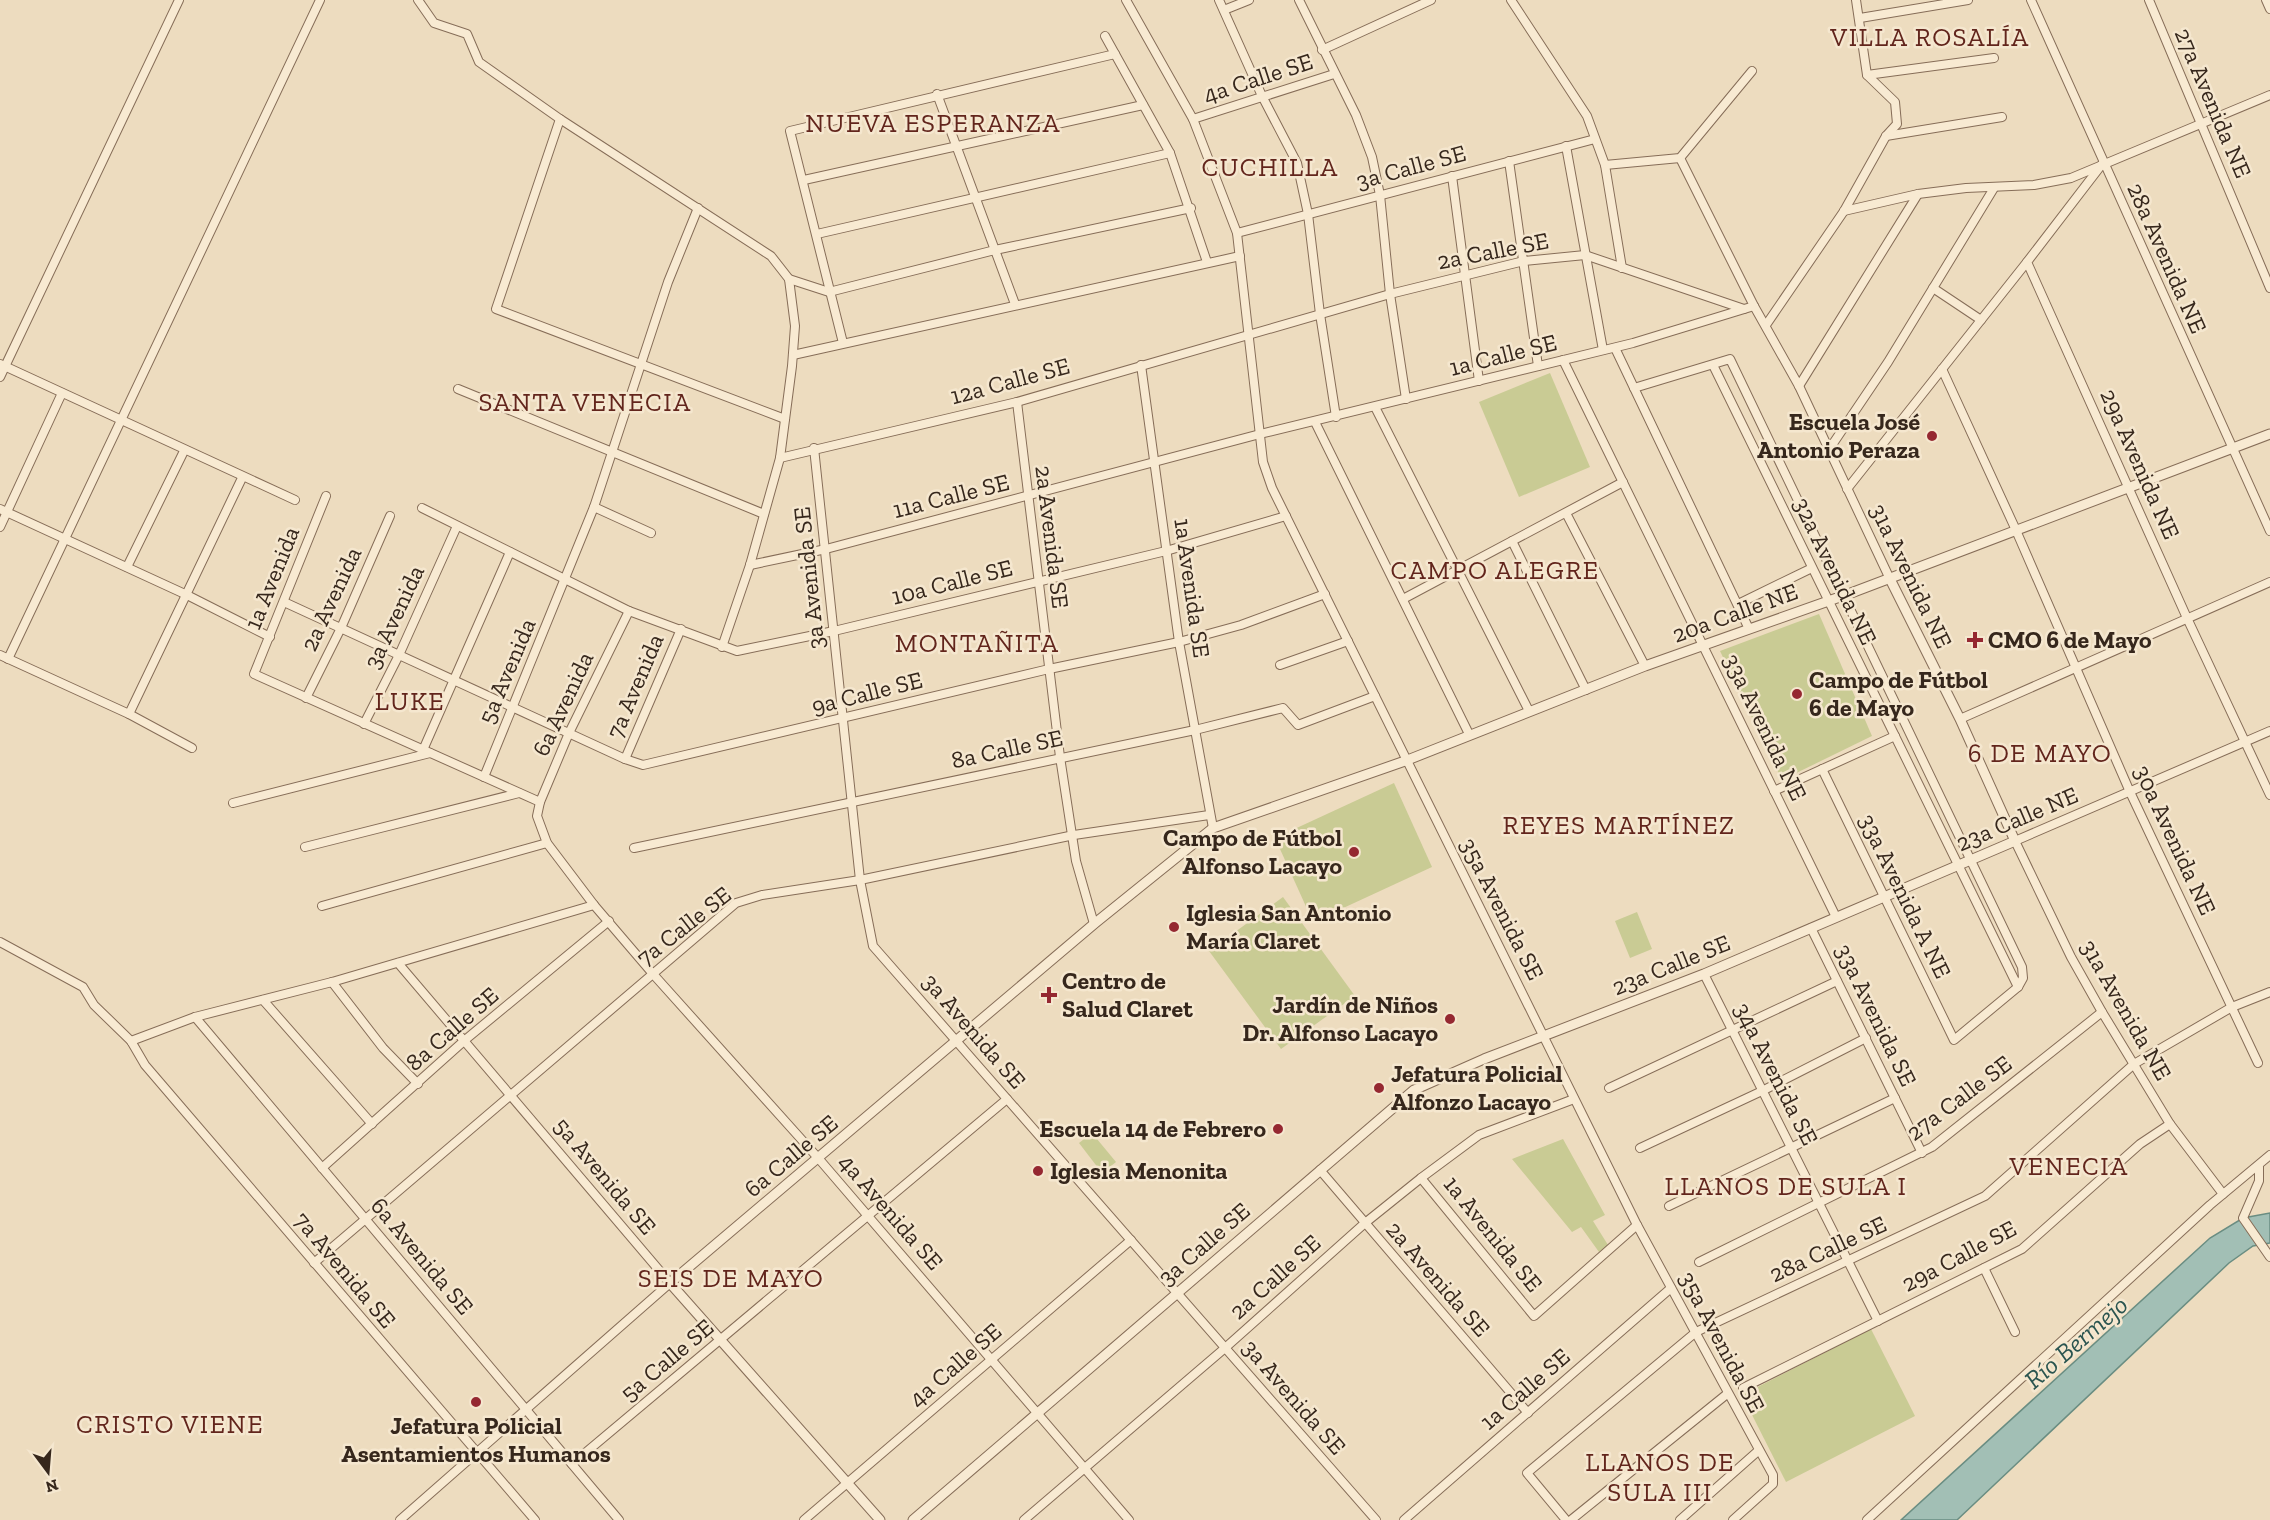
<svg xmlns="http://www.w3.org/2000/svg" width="2270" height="1520" font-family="'Zilla Slab',serif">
<rect width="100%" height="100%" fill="#eddcbf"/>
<g fill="#c9cb94">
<path d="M1550,373L1590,467L1519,497L1479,402Z"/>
<path d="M1819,614L1872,736L1782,780L1720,651Z"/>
<path d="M1394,783L1432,867L1313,922L1275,838Z"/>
<path d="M1283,897L1355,996L1281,1049L1209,951Z"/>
<path d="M1637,912L1652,949L1630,958L1615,921Z"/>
<path d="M1092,1133L1116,1162L1102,1173L1079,1143Z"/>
<path d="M1563,1139L1605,1215L1593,1221L1608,1245L1599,1252L1581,1227L1572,1232L1512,1159Z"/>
<path d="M1871,1329L1915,1416L1786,1482L1742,1395Z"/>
</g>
<path fill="#a2bfb5" stroke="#6a8d82" stroke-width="1.5" d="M2270,1213V1243L2253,1246L2229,1263L1957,1520H1901L2210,1238L2243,1218Z"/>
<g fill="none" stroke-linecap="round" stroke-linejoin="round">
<defs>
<g id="minor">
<path d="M418,0L434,23L467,34L479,62L560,119L771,256L789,279L795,326L792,366L780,458L750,565L722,647"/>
<path d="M1126,0L1193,119L1237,233L1263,462L1272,488L1637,1225L1773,1475V1484L1733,1520"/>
<path d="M1219,0L1262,96L1297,163L1308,214L1320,314L1336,417"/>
<path d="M1299,0L1356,115L1372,157L1380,195L1390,294L1406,399"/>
<path d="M1511,0L1587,116L1605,165L1622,268"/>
<path d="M2031,0L2270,531"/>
<path d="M2149,0L2270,288"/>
<path d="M2266,0L2270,9"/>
<path d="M1224,10L1249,0"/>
<path d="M1860,18L1968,0"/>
<path d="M1105,36L1170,153L1207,262"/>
<path d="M1322,50L1431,0"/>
<path d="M1867,75L1994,58"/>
<path d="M937,94L1015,304"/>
<path d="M560,119L496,309L785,419"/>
<path d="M1193,119L1334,74"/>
<path d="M1886,136L2002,117"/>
<path d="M1566,146L1603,350"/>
<path d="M1680,158L1754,306L1799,386L1889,577"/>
<path d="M1509,161L1538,366"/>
<path d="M2103,163L2027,262L2187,618L2270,795"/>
<path d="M1605,165L1680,158L1752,71"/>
<path d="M1452,176L1479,381"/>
<path d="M804,180L1143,105"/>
<path d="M1844,211L1918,194L1966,188L2034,185L2071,178L2270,95"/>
<path d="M1237,233L1595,139"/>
<path d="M817,234L1170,153"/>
<path d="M789,279L829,292L995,250L1191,208"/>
<path d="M1933,288L1981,320"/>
<path d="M1766,325L1844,211L1886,136L1897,124L1895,102L1867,75L1856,0"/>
<path d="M843,343L790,131L1115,54"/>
<path d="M1615,348L1749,629"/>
<path d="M793,355L1240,256"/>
<path d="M1563,360L1836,917"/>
<path d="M0,364L295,500"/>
<path d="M1141,365L1179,642L1213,828"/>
<path d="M1713,365L2018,987"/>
<path d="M1942,369L2015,528L2130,792L2258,1063"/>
<path d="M0,377L179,0"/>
<path d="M1799,386L1918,194"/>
<path d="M1634,388L1730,359L2022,967L2023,978L2018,987L1954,1040L1822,769"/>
<path d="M458,389L764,514"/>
<path d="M1017,402L1060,757L1076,861L1094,924"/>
<path d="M1375,407L1529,711"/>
<path d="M1315,422L1469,734"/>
<path d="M814,448L860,880L873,946L1376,1520"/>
<path d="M1828,451L1888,362L1994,188"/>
<path d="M780,458L1017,402L1390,294L1524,261L1585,255L1744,309"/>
<path d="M1847,489L2027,262"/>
<path d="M326,496L254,674L540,802"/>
<path d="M594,507L651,533"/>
<path d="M422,508L629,611L737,651L834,631L1166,551L1286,516"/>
<path d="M0,509L187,595L270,637"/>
<path d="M1566,513L1645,666"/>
<path d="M0,527L62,393"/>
<path d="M1512,541L1586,690"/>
<path d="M750,565L826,549L1260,434L1633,343L1754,306"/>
<path d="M127,567L184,451"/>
<path d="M1403,599L1623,482"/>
<path d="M284,602L625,759L643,765L1049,669L1179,642L1241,625L1325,594"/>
<path d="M1738,604L1812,568"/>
<path d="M629,611L569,733L540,802L537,816L547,843L594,905L653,974L819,1159L1129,1520"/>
<path d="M0,655L129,714L192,748"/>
<path d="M8,659L320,0"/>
<path d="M1280,665L1348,641"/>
<path d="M306,698L341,628L390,516"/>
<path d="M129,714L242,478"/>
<path d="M1960,719L2270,582"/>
<path d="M364,724L399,655L457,526"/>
<path d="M423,750L510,552"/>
<path d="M625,759L681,629"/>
<path d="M484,777L594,507L668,282L698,208"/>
<path d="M1774,791L1895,736"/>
<path d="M233,803L430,753"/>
<path d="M305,847L519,793"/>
<path d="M634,848L1195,730L1283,708L1298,725L1375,696"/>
<path d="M322,906L547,843"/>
<path d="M1811,928L1922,1153"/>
<path d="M0,942L83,987L94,1005L131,1041L145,1065L535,1520"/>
<path d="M398,963L670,1283L400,1520"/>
<path d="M1704,974L1878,1321"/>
<path d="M332,982L383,1048L418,1084"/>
<path d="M263,1000L372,1124"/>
<path d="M195,1017L619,1520"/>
<path d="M131,1041L195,1017L332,982L594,905"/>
<path d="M1609,1088L1837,981"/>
<path d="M1640,1148L1762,1091L1866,1038"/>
<path d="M2259,1167V1181L2243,1218L2270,1257"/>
<path d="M322,1168L465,1040L609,921"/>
<path d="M1320,1170L1528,1413"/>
<path d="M1421,1178L1534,1316L1637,1225"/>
<path d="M2223,1194L2170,1124L2102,1012L2071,957L2015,841L2270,731"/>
<path d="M1669,1206L1895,1098"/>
<path d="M1699,1262L1932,1147L2102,1012"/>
<path d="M314,1263L736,903L762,895L860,880L1074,835L1209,815"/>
<path d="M1984,1268L2015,1332"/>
<path d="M1743,1388L2022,1249L2140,1144L2170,1124"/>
<path d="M572,1464L1007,1099"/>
<path d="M804,1520L1131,1240"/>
<path d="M1024,1520L1225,1348L1365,1223L1421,1178L1479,1135L1574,1099"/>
<path d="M1404,1520L1671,1288"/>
<path d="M1566,1520L1527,1473L1696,1332L1985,1196L2134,1064L2232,1007L2270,992"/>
<path d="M1571,1520L1727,1394"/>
<path d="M1680,1520L1758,1451"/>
<path d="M1867,1520L2210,1205L2270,1155"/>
</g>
<g id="tertiary">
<path d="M880,1520L670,1283L1094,924L1213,828L1405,761L1645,666L1851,593L2270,434"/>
<path d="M913,1520L1414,1090L1484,1059L1704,974L2015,841L1960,719L1889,577"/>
</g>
</defs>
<use href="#minor" stroke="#866d58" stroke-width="10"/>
<use href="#tertiary" stroke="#866d58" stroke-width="11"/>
<use href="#minor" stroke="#f8ead2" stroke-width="8"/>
<use href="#tertiary" stroke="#f8ead2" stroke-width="9"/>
</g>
<g fill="#952831" stroke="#f5e7cf" stroke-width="2">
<circle cx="1932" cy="436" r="6"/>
<path d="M1972 631h6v6h6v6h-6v6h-6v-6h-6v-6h6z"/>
<circle cx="1797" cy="694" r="6"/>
<circle cx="1354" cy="852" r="6"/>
<circle cx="1174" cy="927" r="6"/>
<path d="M1046 986h6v6h6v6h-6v6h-6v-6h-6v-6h6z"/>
<circle cx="1450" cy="1019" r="6"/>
<circle cx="1379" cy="1088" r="6"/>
<circle cx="1278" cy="1129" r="6"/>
<circle cx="1038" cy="1171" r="6"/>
<circle cx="476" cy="1402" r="6"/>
</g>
<g text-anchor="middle" stroke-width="5" stroke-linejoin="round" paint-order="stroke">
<g font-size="24" fill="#36271c" stroke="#f5e7cf">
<text transform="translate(1258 78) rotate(-18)" y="8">4a Calle SE</text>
<text transform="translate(2213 103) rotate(67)" y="8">27a Avenida NE</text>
<text transform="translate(1411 167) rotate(-15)" y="8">3a Calle SE</text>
<text transform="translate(1493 251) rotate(-11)" y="8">2a Calle SE</text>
<text transform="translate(2167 258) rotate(66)" y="8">28a Avenida NE</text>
<text transform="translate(1503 355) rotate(-14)" y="8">1a Calle SE</text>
<text transform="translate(1010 381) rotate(-15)" y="8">12a Calle SE</text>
<text transform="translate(2140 464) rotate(66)" y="8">29a Avenida NE</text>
<text transform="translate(951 496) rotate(-14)" y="8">11a Calle SE</text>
<text transform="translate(1052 537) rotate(83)" y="8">2a Avenida SE</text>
<text transform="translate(1835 571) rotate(64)" y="8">32a Avenida NE</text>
<text transform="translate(1911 576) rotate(64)" y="8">31a Avenida NE</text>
<text transform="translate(272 578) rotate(-68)" y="8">1a Avenida</text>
<text transform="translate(809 578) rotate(-96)" y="8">3a Avenida SE</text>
<text transform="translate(952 582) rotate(-14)" y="8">10a Calle SE</text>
<text transform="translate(1192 588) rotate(82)" y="8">1a Avenida SE</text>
<text transform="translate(331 599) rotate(-65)" y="8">2a Avenida</text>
<text transform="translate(1735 613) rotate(-20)" y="8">20a Calle NE</text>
<text transform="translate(394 617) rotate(-65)" y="8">3a Avenida</text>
<text transform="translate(507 671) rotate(-67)" y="8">5a Avenida</text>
<text transform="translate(635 686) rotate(-67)" y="8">7a Avenida</text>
<text transform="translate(867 693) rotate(-14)" y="8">9a Calle SE</text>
<text transform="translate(563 704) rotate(-65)" y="8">6a Avenida</text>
<text transform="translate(1765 727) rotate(64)" y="8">33a Avenida NE</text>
<text transform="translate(1007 749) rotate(-12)" y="8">8a Calle SE</text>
<text transform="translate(2017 819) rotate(-23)" y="8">23a Calle NE</text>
<text transform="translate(2175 840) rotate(65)" y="8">30a Avenida NE</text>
<text transform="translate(1905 896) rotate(64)" y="8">33a Avenida A NE</text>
<text transform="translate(1502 909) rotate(63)" y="8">35a Avenida SE</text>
<text transform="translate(684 926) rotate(-38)" y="8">7a Calle SE</text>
<text transform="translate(1671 965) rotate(-22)" y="8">23a Calle SE</text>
<text transform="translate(2126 1010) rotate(60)" y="8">31a Avenida NE</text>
<text transform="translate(1876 1015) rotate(64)" y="8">33a Avenida SE</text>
<text transform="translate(452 1029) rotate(-41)" y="8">8a Calle SE</text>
<text transform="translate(974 1031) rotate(49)" y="8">3a Avenida SE</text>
<text transform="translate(1776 1074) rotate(63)" y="8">34a Avenida SE</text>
<text transform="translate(1959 1098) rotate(-37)" y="8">27a Calle SE</text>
<text transform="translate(791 1156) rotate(-40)" y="8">6a Calle SE</text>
<text transform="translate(605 1176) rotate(50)" y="8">5a Avenida SE</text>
<text transform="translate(891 1212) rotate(49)" y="8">4a Avenida SE</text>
<text transform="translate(1493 1234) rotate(51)" y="8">1a Avenida SE</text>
<text transform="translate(1204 1244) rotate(-41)" y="8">3a Calle SE</text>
<text transform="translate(1828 1249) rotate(-25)" y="8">28a Calle SE</text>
<text transform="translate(422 1256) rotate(50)" y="8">6a Avenida SE</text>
<text transform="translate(1959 1256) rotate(-28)" y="8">29a Calle SE</text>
<text transform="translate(345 1270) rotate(50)" y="8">7a Avenida SE</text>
<text transform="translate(1275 1277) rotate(-42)" y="8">2a Calle SE</text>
<text transform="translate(1438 1279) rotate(49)" y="8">2a Avenida SE</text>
<text transform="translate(1722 1342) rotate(62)" y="8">35a Avenida SE</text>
<text transform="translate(667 1360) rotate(-40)" y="8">5a Calle SE</text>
<text transform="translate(955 1365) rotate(-41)" y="8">4a Calle SE</text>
<text transform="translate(1525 1389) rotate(-41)" y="8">1a Calle SE</text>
<text transform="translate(1294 1397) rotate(49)" y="8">3a Avenida SE</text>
</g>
<g font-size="24" font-weight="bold" fill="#36271c" stroke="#f5e7cf" text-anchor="start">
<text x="1920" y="430" text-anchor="end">Escuela José<tspan x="1920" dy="28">Antonio Peraza</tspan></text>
<text x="1988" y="648">CMO 6 de Mayo</text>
<text x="1809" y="688">Campo de Fútbol<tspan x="1809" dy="28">6 de Mayo</tspan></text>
<text x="1342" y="846" text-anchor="end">Campo de Fútbol<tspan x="1342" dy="28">Alfonso Lacayo</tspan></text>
<text x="1186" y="921">Iglesia San Antonio<tspan x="1186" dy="28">María Claret</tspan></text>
<text x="1062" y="989">Centro de<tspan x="1062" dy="28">Salud Claret</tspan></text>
<text x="1438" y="1013" text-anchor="end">Jardín de Niños<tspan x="1438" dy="28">Dr. Alfonso Lacayo</tspan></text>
<text x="1391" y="1082">Jefatura Policial<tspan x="1391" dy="28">Alfonzo Lacayo</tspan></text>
<text x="1266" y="1137" text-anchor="end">Escuela 14 de Febrero</text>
<text x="1050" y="1179">Iglesia Menonita</text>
<text x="476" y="1434" text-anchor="middle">Jefatura Policial<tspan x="476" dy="28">Asentamientos Humanos</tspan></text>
</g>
<g font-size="26" letter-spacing="1.5" fill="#62251c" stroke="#f5e7cf">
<text x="1930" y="46">VILLA ROSALÍA</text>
<text x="933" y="132">NUEVA ESPERANZA</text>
<text x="1270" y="176">CUCHILLA</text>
<text x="585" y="411">SANTA VENECIA</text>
<text x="1495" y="579">CAMPO ALEGRE</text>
<text x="977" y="652">MONTAÑITA</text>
<text x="410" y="710">LUKE</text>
<text x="2040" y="762">6 DE MAYO</text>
<text x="1619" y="834">REYES MARTÍNEZ</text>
<text x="2069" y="1175">VENECIA</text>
<text x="1786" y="1195">LLANOS DE SULA I</text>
<text x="731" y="1287">SEIS DE MAYO</text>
<text x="170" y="1433">CRISTO VIENE</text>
<text x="1660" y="1471">LLANOS DE<tspan x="1660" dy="30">SULA III</tspan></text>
</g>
<g font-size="26" font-style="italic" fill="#2b5550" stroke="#f5e7cf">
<text transform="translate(2076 1342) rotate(-41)" y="9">Río Bermejo</text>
</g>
</g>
<g transform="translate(48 1472) rotate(164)" stroke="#f5e7cf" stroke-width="4.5" paint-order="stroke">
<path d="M0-4.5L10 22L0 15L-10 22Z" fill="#36271c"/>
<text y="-9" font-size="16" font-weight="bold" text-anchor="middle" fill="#36271c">N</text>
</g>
</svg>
